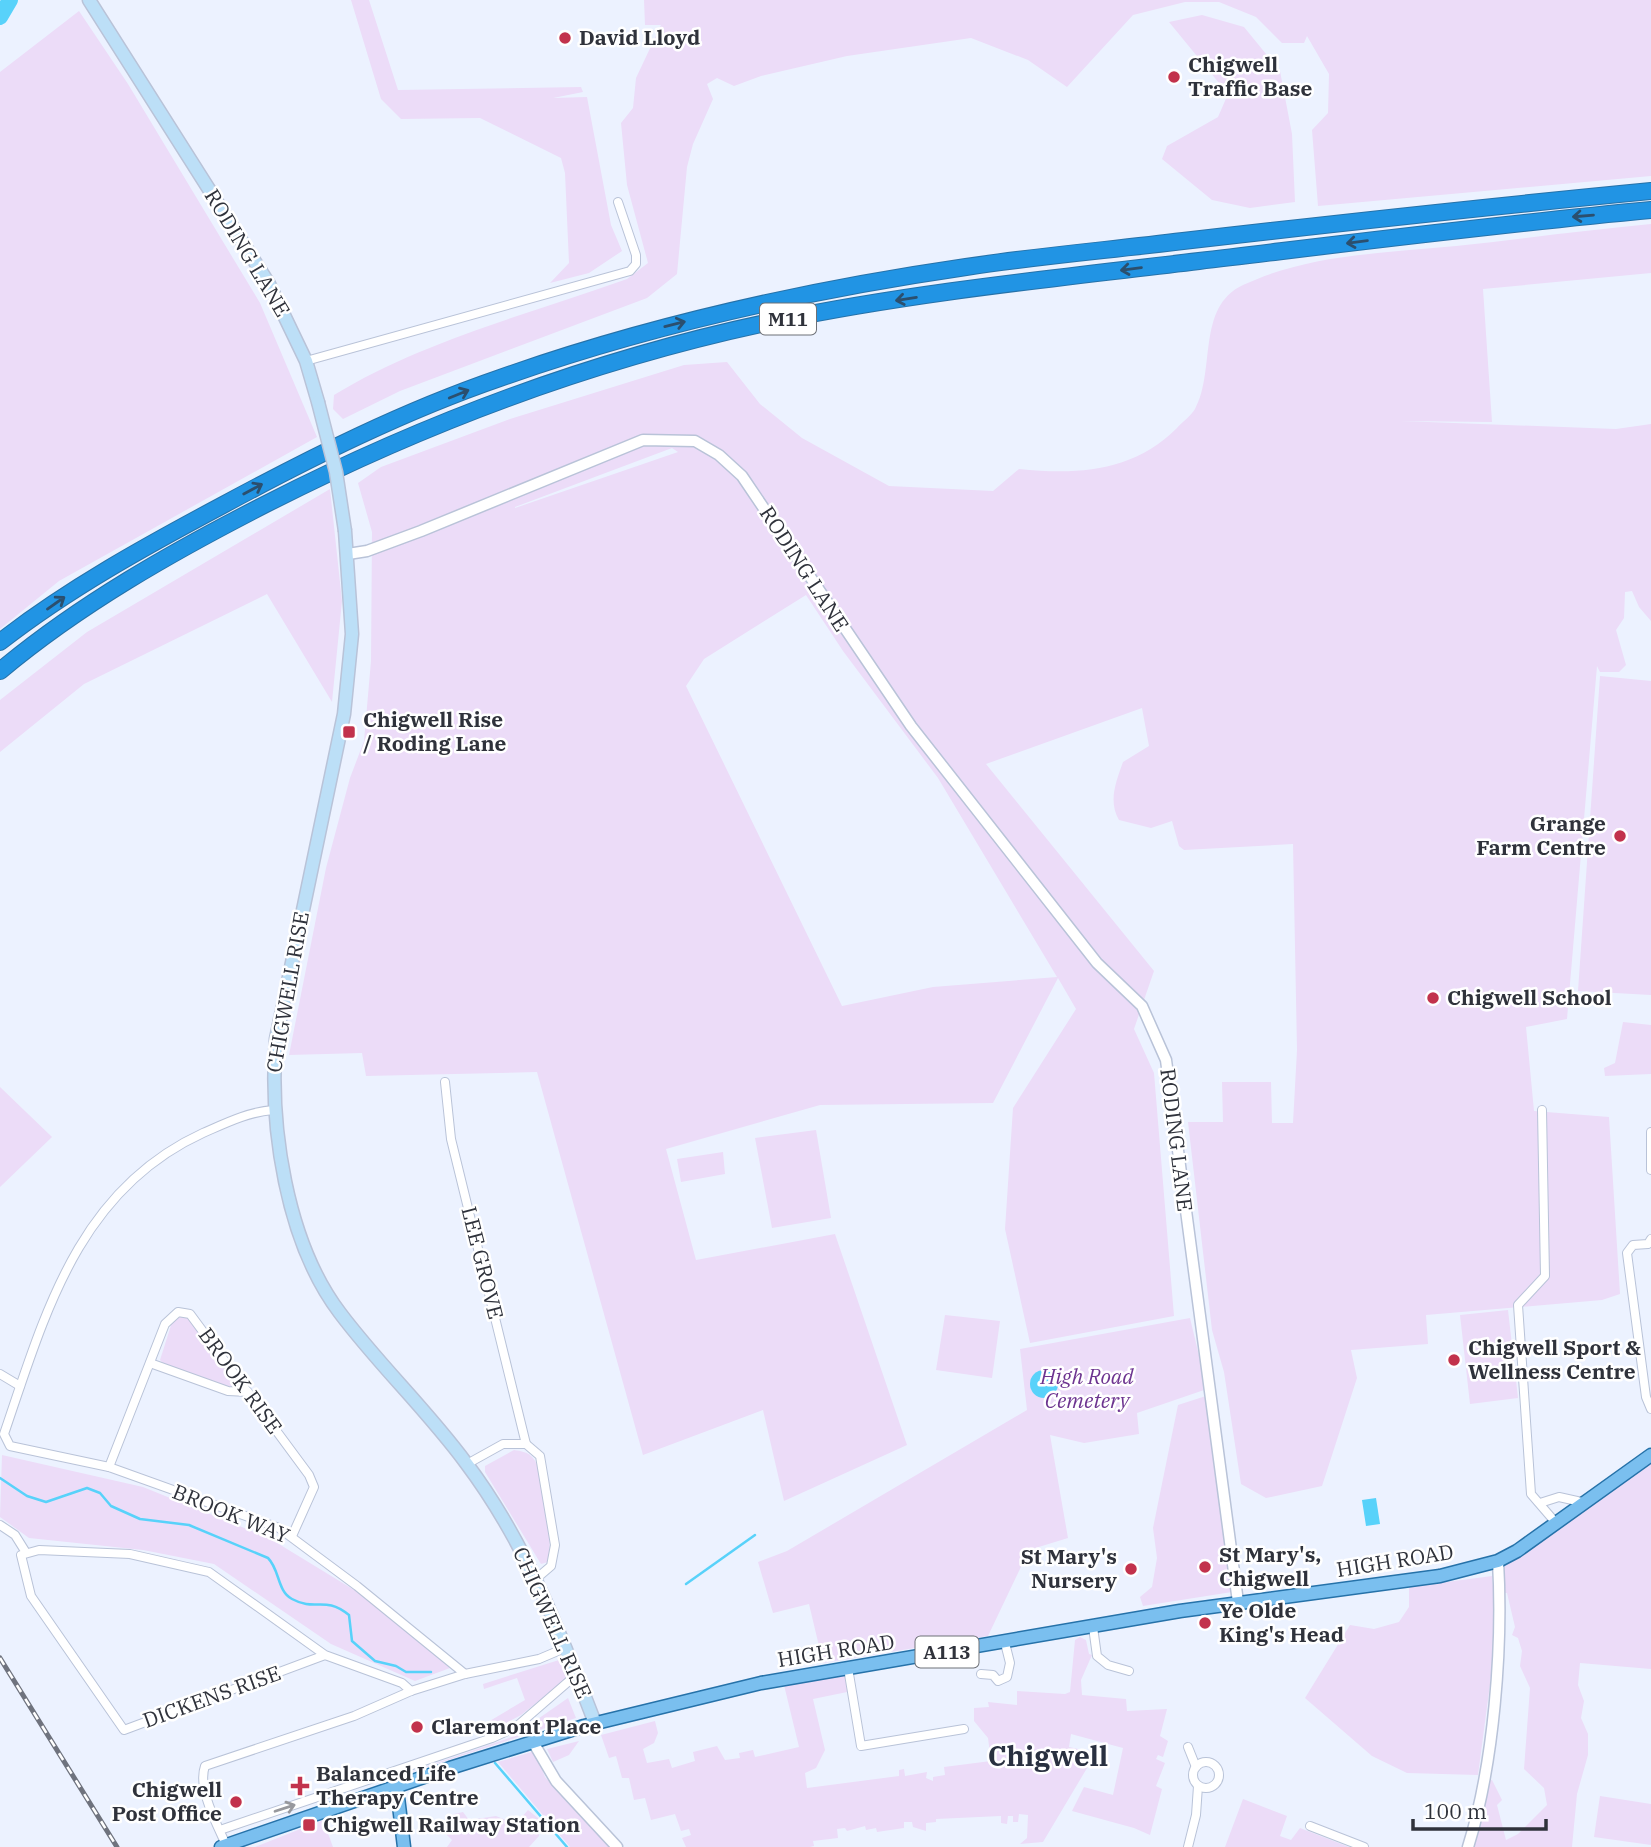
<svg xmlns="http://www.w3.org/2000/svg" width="1651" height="1847" font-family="'IBM Plex Serif',serif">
<rect width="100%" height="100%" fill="#ecf2ff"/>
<g fill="#ecdcf8" fill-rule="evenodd">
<path d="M351,0H369L398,90L581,87L583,92L553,98L587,97L611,225L622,251L589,273L550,283L569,263L565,173L561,158L480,118L401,119L381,99Z"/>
<path d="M644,0H1651V176L1318,206L1312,130L1328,113L1329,74L1307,36L1304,43H1282L1256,17L1219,2H1185L1133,15L1067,87L1028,60L971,38L847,56L761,76L734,86L717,78L707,84L713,99L693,144L687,167L677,274L647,298L400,391L343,419L333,409L334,395C420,342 532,313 627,279L648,263L627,185L621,123L633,108L636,78L661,25H645Z"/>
<path d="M79,11L128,84L260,303L317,437L59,581L0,629V72Z"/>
<path d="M1202,15L1244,27L1280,71L1292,134L1295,202L1250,208L1212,200L1162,159L1167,146L1218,117L1228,94L1169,22Z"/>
<path d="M1651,224V273L1483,289L1492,422L1401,421L1616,429L1651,424V621L1639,607L1632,591L1625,592L1624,618L1616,630L1626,665L1619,672H1600L1597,666L1567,1019L1526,1027L1534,1111L1609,1117L1620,1294L1602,1300L1426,1315L1428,1344L1351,1350L1357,1378L1322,1486L1266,1498L1241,1484L1224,1372L1212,1330L1188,1122H1223L1222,1082H1271L1272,1123H1293L1297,1050L1293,844L1184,850L1179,846L1172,821L1151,828L1119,820C1108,801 1116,782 1123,762L1149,746L1142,708L986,764L1154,971L1134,1029L1154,1073L1174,1316L1030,1343L1005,1229L1013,1108L1076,1009L1058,978L993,1103L820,1105L666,1149L696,1260L835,1234L907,1445L784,1501L763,1410L643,1455L537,1072L366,1076L362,1053L289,1055L326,868L350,778L364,741L371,661L372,532L358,483L381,467L510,419L684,365L727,362L760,404L802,438L889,486L993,491L1019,469C1078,475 1133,472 1177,428C1182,422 1191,416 1195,409C1216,371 1196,307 1243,285C1309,254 1385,253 1456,246C1521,239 1586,230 1651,224ZM672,448L678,452L515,508V507ZM806,595L843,651L938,778L1057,977L933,987L842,1006L686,686L704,659Z"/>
<path d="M330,489L342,601L332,702L267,594L84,684L0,752V700L87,632Z"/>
<path d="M1600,676L1651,681V995L1578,991Z"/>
<path d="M1623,1022L1651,1025V1074L1605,1076L1604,1068L1615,1063Z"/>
<path d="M0,1087L52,1137L0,1187Z"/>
<path d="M816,1130L831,1218L772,1228L755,1138Z"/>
<path d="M723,1152L725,1174L681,1182L677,1159Z"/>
<path d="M1508,1310L1518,1398L1470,1404L1460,1315Z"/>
<path d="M180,1314H190L239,1380L229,1388L166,1366L160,1360L173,1319Z"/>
<path d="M945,1315L1000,1321L992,1378L936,1370Z"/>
<path d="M1190,1318L1207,1389L1137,1413L1139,1434L1084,1443L1050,1435L1068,1538L1029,1550L988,1636L823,1663L809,1604L773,1613L758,1562L787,1551L1027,1410L1020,1349Z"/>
<path d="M1209,1395L1232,1592L1143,1606L1140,1597L1152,1587L1157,1558L1153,1528L1178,1405Z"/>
<path d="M514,1450C521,1451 528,1452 533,1458C547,1476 553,1540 548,1562L541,1564L485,1472V1466Z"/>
<path d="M2,1455L143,1487L269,1538L364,1596L450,1668L415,1681L331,1644L214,1564L143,1550L29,1538L0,1517Z"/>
<path d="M1651,1455V1669L1580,1663L1578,1685L1584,1701L1581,1718L1588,1734V1755L1577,1794L1572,1847H1472L1481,1825L1487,1781L1492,1780L1502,1800L1497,1805L1506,1840L1518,1834L1547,1805L1544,1788L1524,1769L1530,1688L1520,1666L1522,1651L1518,1638L1512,1635L1515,1627L1507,1593H1500L1498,1561Z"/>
<path d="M1492,1576L1497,1631L1478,1775L1407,1773L1372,1756L1305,1698L1350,1625L1374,1629L1399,1622L1409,1607V1587Z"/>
<path d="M1080,1637L1086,1640L1089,1654L1092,1655L1081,1680L1082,1695L1126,1699L1127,1711L1167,1709L1160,1736L1168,1741L1163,1757L1158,1755L1156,1759L1165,1763L1156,1786L1162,1789L1150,1835L1134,1828L1072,1811L1084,1787L1113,1795L1123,1748L1071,1734L1069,1747L1096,1753L1043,1842L1020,1844L1027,1838L1028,1815L1019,1814L1018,1822H1013V1816H1008L1007,1824L1001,1823V1816L936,1819V1822L926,1823V1831L913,1827L912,1822H904V1828L877,1832L876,1828L866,1830L865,1826L847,1831L845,1828L837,1829L838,1838L813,1841L814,1846L810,1847H686L682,1838L691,1835L689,1829L681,1831L675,1814L651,1820L645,1798L634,1800L629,1778H622L616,1756L609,1758L601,1735L655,1721L658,1733L654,1743L643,1749L647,1763L669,1759L672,1768L695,1761L693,1752L717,1746L725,1760L740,1758L739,1753L753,1750L755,1757L799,1747L784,1685L849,1671L852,1691L813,1699L825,1750L816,1768L805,1773L807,1788L899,1776V1770L904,1769L905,1776L927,1772L926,1778L933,1781V1777L945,1775L944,1767L991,1761L988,1738L974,1721V1708L989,1707L988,1702L1017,1705V1691L1065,1694L1070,1692L1075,1640Z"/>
<path d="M559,1660L566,1677L564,1681L521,1715L499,1727L488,1722L525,1700L517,1678L484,1689L483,1684Z"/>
<path d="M568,1698L576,1718L375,1784L512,1737Z"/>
<path d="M579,1741L569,1755L553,1762L547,1749Z"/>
<path d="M535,1751L545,1777L610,1847H570L498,1762Z"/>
<path d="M1600,1796L1651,1804V1845L1594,1837Z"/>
<path d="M1243,1799L1287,1816L1280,1836L1291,1840L1300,1828L1349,1847H1225Z"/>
<path d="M528,1810L538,1818L539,1836L529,1847H447L452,1840L442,1830L454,1814L463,1812L469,1820L496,1816L506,1820L520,1819Z"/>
<path d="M323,1820L333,1847H255Z"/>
</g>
<g fill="#58d2fa">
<circle cx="1044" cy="1384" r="14"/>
<path d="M1376,1498L1380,1524L1366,1526L1362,1500Z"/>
</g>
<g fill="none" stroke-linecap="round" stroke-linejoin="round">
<g stroke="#58d2fa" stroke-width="2.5">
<path d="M0,1478L27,1496L46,1502L87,1488L100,1493L111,1506L140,1519L189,1525L268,1558C280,1570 277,1591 292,1599C316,1612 324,1595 349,1615L352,1641L375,1661L396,1666L406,1672H431"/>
<path d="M686,1584L755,1535"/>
<path d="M495,1763L567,1847"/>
</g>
<path stroke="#58d2fa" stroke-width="16" d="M0,17L10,0"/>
<defs>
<g id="minor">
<path d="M306,361L630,271L636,264V255L618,202"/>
<path d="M445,1082L451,1139L526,1444"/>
<path d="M273,1110C248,1112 226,1123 203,1133C78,1190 45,1314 4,1434L10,1446L109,1467L279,1528L357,1586L465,1674"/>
<path d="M1542,1110L1545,1276L1518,1305L1531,1494L1556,1523"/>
<path d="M1651,1132V1170"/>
<path d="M1651,1239L1648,1244L1633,1245L1627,1253L1646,1397L1651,1409"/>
<path d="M150,1363L228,1391L248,1392"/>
<path d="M0,1374L20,1386"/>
<path d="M467,1464L503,1444H526L540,1456L555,1545L551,1566L537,1578"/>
<path d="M109,1467L165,1324L178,1312L190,1314L309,1475L314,1487L292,1536"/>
<path d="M1540,1503L1559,1497L1586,1503"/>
<path d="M0,1525L15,1535L25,1551"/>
<path d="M1093,1627L1097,1656L1108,1665L1129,1671"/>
<path d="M325,1655L209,1572L130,1554L39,1550L21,1555L31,1596L124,1730L325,1655L402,1683L411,1691"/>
<path d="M848,1668L861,1746L964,1729"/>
<path d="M981,1674L993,1675L998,1681L1007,1677L1010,1663L1005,1643"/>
<path d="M1188,1747L1196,1767"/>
<circle cx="1206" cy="1775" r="13"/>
<path d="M1310,1826L1364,1847"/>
<path d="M220,1830L492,1738L516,1727L576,1675"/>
<path d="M226,1845C217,1824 197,1788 205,1766L354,1716L411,1691L465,1674L539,1659L565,1648"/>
<path d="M1188,1847L1196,1815L1198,1786"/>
</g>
<g id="tertiary">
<path d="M348,554L367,551L421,531L643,440L695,441L719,455L742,476L911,726L1097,963L1142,1006L1166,1060L1238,1602"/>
<path d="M533,1742L556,1781L617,1847"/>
<path d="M1468,1847C1494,1764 1503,1647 1498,1561"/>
</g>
<g id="secondary">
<path d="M89,0L269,284L306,361L318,402"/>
<path d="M345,531L352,634L344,714L276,1039C269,1125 286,1242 340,1313C379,1365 427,1410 466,1463C525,1541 560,1632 595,1723"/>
</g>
<g id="primary">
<path d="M397,1789L404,1847"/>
<path d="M221,1847L450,1768L584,1726L761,1683L1180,1611L1440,1576L1498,1561L1517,1551L1651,1455"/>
</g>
<g id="motorway">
<path d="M0,642C68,589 146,546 223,505C312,457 404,411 500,378C650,325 808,290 966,267C1038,256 1110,250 1183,241C1339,223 1495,206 1651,191"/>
<path d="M0,671C80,604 174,551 266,504C427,422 597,358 775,321C915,292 1058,278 1199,261C1350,243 1500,224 1651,210"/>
</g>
</defs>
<use href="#minor" stroke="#b9c3d8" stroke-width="10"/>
<use href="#tertiary" stroke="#b9c3d8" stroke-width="13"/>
<use href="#secondary" stroke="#b9c3d8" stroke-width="15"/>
<use href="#primary" stroke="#2672a9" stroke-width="15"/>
<use href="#motorway" stroke="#2672a9" stroke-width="18"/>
<use href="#minor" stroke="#fff" stroke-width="8"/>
<use href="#tertiary" stroke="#fff" stroke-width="10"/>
<use href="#secondary" stroke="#bcdff7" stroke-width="12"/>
<use href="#primary" stroke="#7abfef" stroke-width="12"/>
<use href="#motorway" stroke="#2194e4" stroke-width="16"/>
<defs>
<path id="rail" d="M0,1658L117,1847"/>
</defs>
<use href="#rail" stroke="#6f737e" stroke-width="5"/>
<use href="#rail" stroke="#fff" stroke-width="2.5" stroke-dasharray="8" stroke-linecap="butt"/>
<defs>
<path id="secondary-bridge" d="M318,402L336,472L345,531"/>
</defs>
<use href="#secondary-bridge" stroke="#b9c3d8" stroke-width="15" stroke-linecap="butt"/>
<use href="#secondary-bridge" stroke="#bcdff7" stroke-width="12"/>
</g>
<defs><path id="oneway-shaft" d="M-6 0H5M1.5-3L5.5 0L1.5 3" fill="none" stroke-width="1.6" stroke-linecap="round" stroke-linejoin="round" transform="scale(1.75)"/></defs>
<g stroke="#2b4f6e">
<use href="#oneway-shaft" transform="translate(1583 216) rotate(175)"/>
<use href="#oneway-shaft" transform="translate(1357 242) rotate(173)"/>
<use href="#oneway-shaft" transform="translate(1131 269) rotate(173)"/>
<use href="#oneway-shaft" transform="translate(906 299) rotate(171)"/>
<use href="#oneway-shaft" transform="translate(675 324) rotate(-14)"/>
<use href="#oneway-shaft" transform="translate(459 394) rotate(-22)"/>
<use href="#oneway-shaft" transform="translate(253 489) rotate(-28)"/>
<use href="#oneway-shaft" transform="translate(56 603) rotate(-35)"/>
</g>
<use stroke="#97989d" href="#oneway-shaft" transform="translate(285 1808) rotate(-18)"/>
<g fill="#c2324c" stroke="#fff" stroke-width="2.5">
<circle cx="565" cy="38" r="7"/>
<circle cx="1174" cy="77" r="7"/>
<rect x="342" y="725" width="14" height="14" rx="3.5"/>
<circle cx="1620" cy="836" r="7"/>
<circle cx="1433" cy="998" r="7"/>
<circle cx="1454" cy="1360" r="7"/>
<circle cx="1205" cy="1567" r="7"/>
<circle cx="1131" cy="1569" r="7"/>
<circle cx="1205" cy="1623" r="7"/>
<circle cx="417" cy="1727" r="7"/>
<path d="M296.5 1775.5h7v7h7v7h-7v7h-7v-7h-7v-7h7z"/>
<circle cx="236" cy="1802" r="7"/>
<rect x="302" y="1818" width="14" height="14" rx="3.5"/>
</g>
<g text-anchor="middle" stroke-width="5" stroke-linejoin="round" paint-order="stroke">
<g fill="#fff" stroke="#6d7076" stroke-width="2">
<rect x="760" y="303.5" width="56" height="31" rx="5"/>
<rect x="915.5" y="1636.5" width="63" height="31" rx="5"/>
</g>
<g font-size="19" font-weight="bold" fill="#2f323b">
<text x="788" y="326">M11</text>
<text x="947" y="1659">A113</text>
</g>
<g font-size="21" font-weight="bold" fill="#2f323b" stroke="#fff" text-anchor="start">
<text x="579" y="45">David Lloyd</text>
<text x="1188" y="72">Chigwell<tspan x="1188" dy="24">Traffic Base</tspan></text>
<text x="363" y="727">Chigwell Rise<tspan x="363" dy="24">/ Roding Lane</tspan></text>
<text x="1606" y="831" text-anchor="end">Grange<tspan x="1606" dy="24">Farm Centre</tspan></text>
<text x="1447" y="1005">Chigwell School</text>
<text x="1468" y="1355">Chigwell Sport &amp;<tspan x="1468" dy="24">Wellness Centre</tspan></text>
<text x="1219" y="1562">St Mary's,<tspan x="1219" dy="24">Chigwell</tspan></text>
<text x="1117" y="1564" text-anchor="end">St Mary's<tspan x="1117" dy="24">Nursery</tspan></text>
<text x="1219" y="1618">Ye Olde<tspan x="1219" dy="24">King's Head</tspan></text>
<text x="431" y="1734">Claremont Place</text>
<text x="316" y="1781">Balanced Life<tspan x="316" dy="24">Therapy Centre</tspan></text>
<text x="222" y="1797" text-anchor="end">Chigwell<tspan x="222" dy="24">Post Office</tspan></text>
<text x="323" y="1832">Chigwell Railway Station</text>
</g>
<g font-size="21" fill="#2f323b" stroke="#fff">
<text transform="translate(247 253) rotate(59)" y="7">RODING LANE</text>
<text transform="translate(804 569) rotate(57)" y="7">RODING LANE</text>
<text transform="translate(288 992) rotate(-80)" y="7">CHIGWELL RISE</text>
<text transform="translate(1176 1140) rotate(83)" y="7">RODING LANE</text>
<text transform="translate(482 1263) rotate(76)" y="7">LEE GROVE</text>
<text transform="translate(240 1381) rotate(54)" y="7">BROOK RISE</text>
<text transform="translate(231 1514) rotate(22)" y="7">BROOK WAY</text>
<text transform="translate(1395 1561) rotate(-9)" y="7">HIGH ROAD</text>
<text transform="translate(552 1623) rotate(66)" y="7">CHIGWELL RISE</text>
<text transform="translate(836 1651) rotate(-9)" y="7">HIGH ROAD</text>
<text transform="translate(212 1697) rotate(-20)" y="7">DICKENS RISE</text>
</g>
<g font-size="21" font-style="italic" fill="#6d3490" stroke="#fff">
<text x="1087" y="1384">High Road<tspan x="1087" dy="24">Cemetery</tspan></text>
</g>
<g font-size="28" font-weight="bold" fill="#293040" stroke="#fff">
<text x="1048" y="1766">Chigwell</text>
</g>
</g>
<path d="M1413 1819v10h133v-10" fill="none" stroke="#2f323b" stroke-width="3.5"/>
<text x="1424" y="1819" font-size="21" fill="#2f323b" stroke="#ffffff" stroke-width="5" paint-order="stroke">100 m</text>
</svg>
